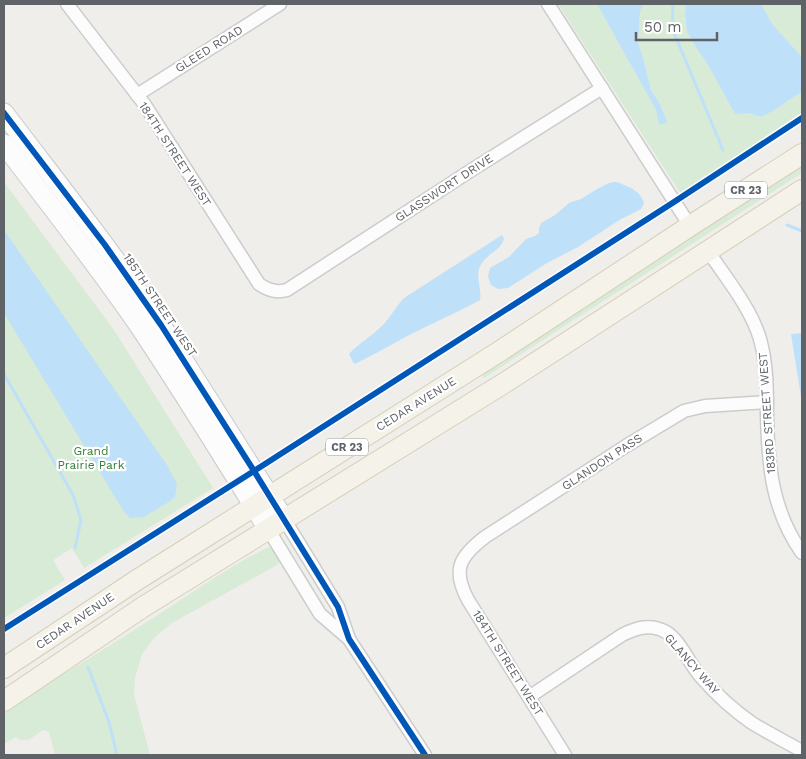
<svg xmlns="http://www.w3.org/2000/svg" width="806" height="759" font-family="'Work Sans',sans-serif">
<rect width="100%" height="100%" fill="#efeeea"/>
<g fill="#d8ebd6">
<path d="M558,4H597L656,110L663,111L660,104L651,90L642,54L638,42L640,12L643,4H686L685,15L687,31L695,46L748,113L762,117C776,110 788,100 802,92V116L681,194Z"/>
<path d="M761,4H802V57L773,25Z"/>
<path d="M802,163V173L484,378L480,372Z"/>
<path d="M4,182L114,330L213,488L84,568L72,548L53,560L65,580L4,618Z"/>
<path d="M269,547L276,550L281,561L277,565L172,623L154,638L142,654L135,678L134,694L150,755H55L49,732L43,730L29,740H19L16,737L4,744V713L32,695L37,690C80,664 122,638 164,611C198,589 232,565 269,547Z"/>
</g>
<g fill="#bfe0f9">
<path d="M597,4H643L640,12L638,42L642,54L651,90L660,104L667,122L664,124H659L656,110Z"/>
<path d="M686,4H761L773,25L802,57V92C788,100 776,110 762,117L748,113L735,114L707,63L695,46L687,31L685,15Z"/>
<path d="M616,182C628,186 641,191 644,203L641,209L621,219L578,247L547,263L508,288L498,289L491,285L488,277L490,268L509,257L526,239L535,236L539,233V228L541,223L555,215L569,203L581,199L597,189L609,183Z"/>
<path d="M4,230L167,465L177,484L175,497L167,503L144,517L130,518L124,512L4,313Z"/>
<path d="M502,235L504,239C500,252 484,254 479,269C476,279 482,290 480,300L465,308L409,335L380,351L355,364L353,362L349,354C359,343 372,336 382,326C391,317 396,306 404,298Z"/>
<path d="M802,333V403L791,334Z"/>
</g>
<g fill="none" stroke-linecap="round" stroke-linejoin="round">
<g stroke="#bfe0f9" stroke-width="3">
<path d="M673,4L672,28L723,150"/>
<path d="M787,225L802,231"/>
<path d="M4,374L73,495L81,520L75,548"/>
<path d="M88,667L109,722L117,755"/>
</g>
<defs>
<g id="street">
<path d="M67,4L145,105L259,284C268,290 276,293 287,290L470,171L602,88"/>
<path d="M548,4L690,226"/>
<path d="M137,95L280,4"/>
<path d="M708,251C726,278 751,308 760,339C767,364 767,390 767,415C768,465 772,511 802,553"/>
<path d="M284,519L338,607L349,639L425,755"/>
<path d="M268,529L320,614L349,639"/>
<path d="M529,697L622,635C636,628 651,623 666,632C681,641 689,664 701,677C716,694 733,710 752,723C768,733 786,742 802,751"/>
<path d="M565,755L468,600C452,570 459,557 485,537L626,446L684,411L705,406L767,402"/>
</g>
<g id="secondary">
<path d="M4,113C57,183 112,252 161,325L284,519"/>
<path d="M4,144C50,205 97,264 140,327C184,393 226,461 268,529"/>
</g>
<g id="primary">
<path d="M4,668L137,580L497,353L690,226L802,154"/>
<path d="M4,701L143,607L509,380L802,190"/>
</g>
</defs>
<use href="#street" stroke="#cbcccc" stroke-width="15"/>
<use href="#secondary" stroke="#cacacb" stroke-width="21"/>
<use href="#primary" stroke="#d7ceb8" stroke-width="22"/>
<use href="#street" stroke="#fdfcfc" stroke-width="12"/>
<use href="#secondary" stroke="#fdfcfc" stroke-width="19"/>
<use href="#primary" stroke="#f4f2e9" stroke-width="20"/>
<defs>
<g id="cycleway">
<path d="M4,113L105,245L161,325L254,471L338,607L349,639L425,755"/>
<path d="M4,629L254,471L674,202L802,118"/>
</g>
</defs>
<use href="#cycleway" stroke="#fff" stroke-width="9"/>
<use href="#cycleway" stroke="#0057b8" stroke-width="6"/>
</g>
<g text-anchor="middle" stroke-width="4.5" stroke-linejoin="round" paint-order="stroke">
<g fill="#fff" stroke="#8f9295" stroke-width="1">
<rect x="725" y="181.5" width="42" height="17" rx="4"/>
<rect x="326" y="438.5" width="42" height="17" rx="4"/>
</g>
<g font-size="11" font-weight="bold" fill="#5f6368">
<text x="746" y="194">CR 23</text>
<text x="347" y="451">CR 23</text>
</g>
<g font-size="12" fill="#5f6368" stroke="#fff">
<text transform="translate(209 49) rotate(-32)" y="4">GLEED ROAD</text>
<text transform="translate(175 154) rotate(57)" y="4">184TH STREET WEST</text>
<text transform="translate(444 188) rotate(-33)" y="4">GLASSWORT DRIVE</text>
<text transform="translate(160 305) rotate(56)" y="4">185TH STREET WEST</text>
<text transform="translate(416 404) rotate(-32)" y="4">CEDAR AVENUE</text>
<text transform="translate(767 413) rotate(-94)" y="4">183RD STREET WEST</text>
<text transform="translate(602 462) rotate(-33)" y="4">GLANDON PASS</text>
<text transform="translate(75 621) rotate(-34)" y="4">CEDAR AVENUE</text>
<text transform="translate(508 663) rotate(58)" y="4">184TH STREET WEST</text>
<text transform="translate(692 664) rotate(49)" y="4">GLANCY WAY</text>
</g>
<g font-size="12" fill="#348238" stroke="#fff">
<text x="91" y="455">Grand<tspan x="91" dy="14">Prairie Park</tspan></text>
</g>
</g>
<rect width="806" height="759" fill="none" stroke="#5f6368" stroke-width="10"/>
<path d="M636 32v8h81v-8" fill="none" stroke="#5f6368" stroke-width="2.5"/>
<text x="644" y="32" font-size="15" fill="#5f6368" stroke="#ffffff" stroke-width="4" paint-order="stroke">50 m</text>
</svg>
